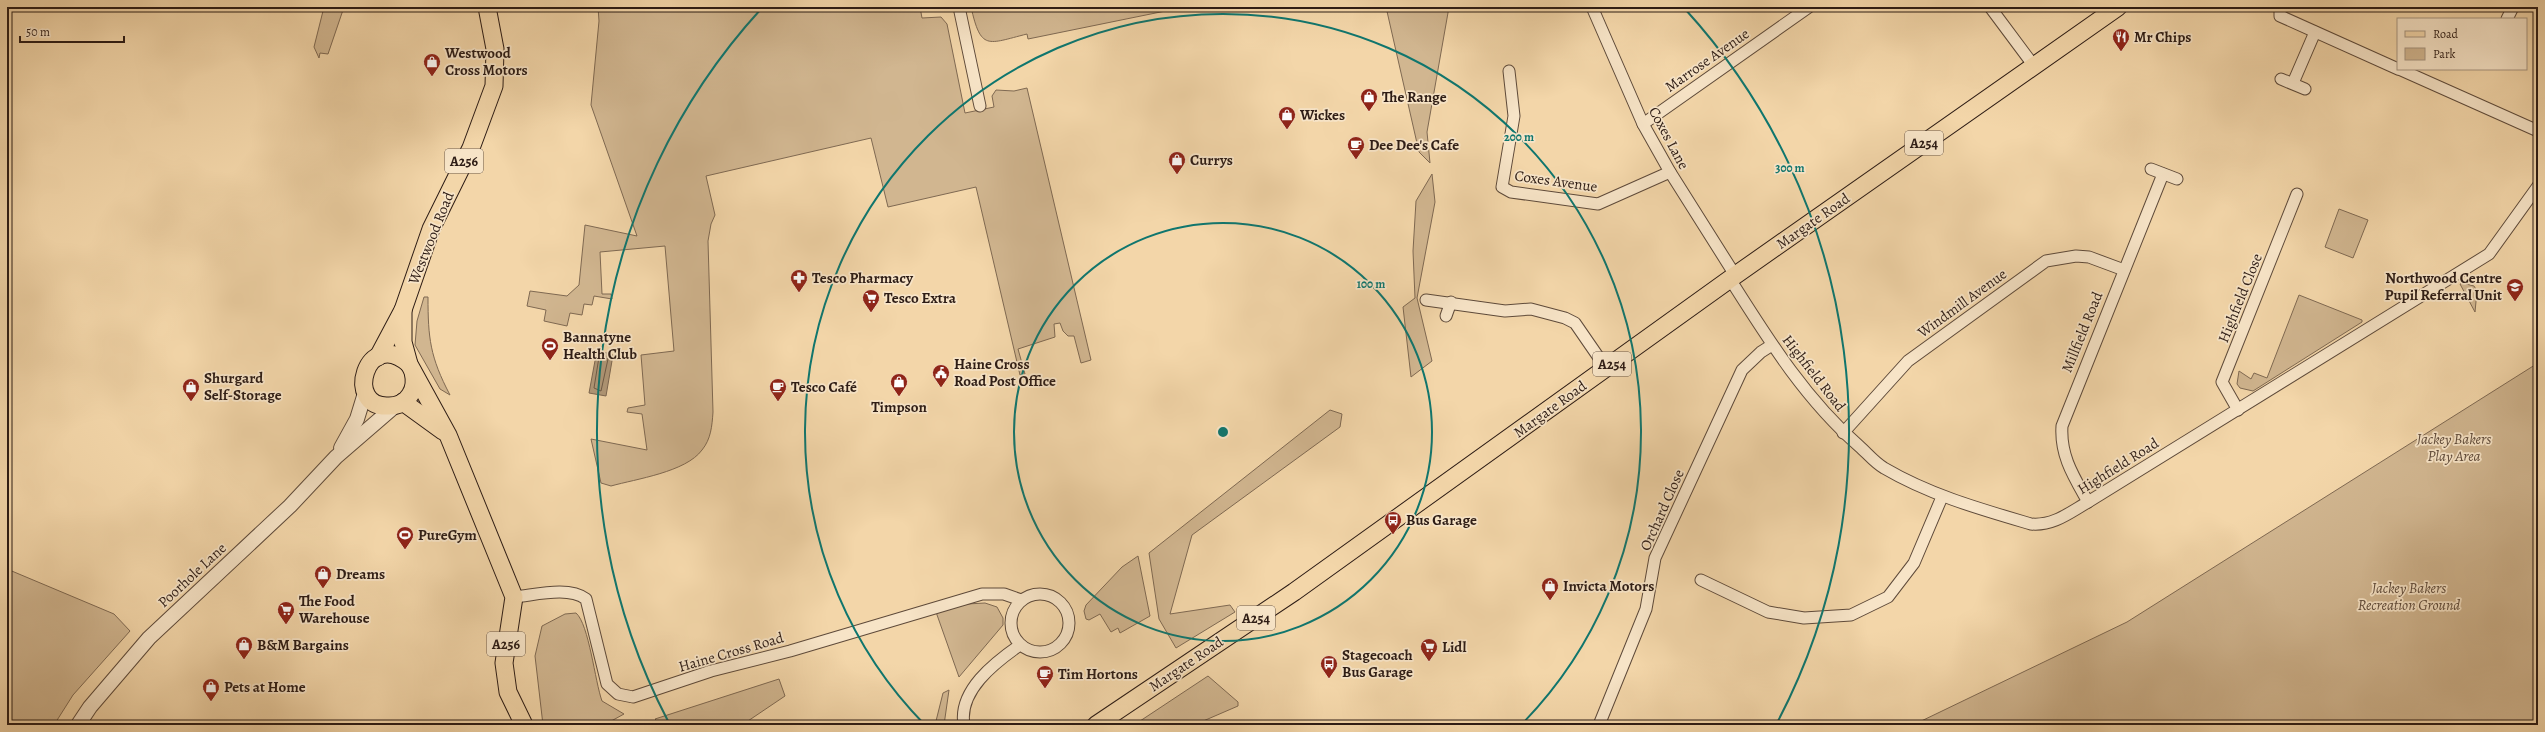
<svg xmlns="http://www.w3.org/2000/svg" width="2545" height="732" font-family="Alegreya,serif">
<rect width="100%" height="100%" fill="#f3d6a9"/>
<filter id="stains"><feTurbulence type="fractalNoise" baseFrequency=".005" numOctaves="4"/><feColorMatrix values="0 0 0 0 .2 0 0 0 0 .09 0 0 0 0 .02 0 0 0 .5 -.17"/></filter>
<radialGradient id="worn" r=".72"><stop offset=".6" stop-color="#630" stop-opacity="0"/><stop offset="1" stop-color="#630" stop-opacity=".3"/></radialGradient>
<g fill="#d1b690" stroke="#7f6952">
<path d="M324,7H344L328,54L320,53L319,58L314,47Z"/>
<path d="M598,7H920L922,18L941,17L947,24L965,113L994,107L992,96L996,90L1014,91L1027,88L1091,360L1081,363L1074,336H1068L1063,331L1060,323L1054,324L1055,337L1018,349L1025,374L1020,375L976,187L888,207L871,138L706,176L715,215L711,224L708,241L713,412C712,426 711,439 702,450C686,472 636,479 611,486L601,483L591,439L647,450L642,414L627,412L628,408L645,405L641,355L674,351L665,246L600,252L602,294H611L612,299L594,296L592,305L584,304L582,315L570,313L567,326L544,321L546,310L527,306L530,291L567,296L579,285L585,225L637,236L591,105L599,21Z"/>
<path d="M971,7H1185L1028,39L1027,34C987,44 981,51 971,7Z"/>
<path d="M1386,7H1449L1427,132L1430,163L1419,152Z"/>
<path d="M1432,174L1435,202L1417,298L1432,361L1411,377L1403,307L1415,298L1413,251L1416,201Z"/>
<path d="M2339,209L2368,220L2353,258L2325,247Z"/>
<path d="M2462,283L2474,286L2477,291L2475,312L2460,284Z"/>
<path d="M2299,295L2362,320V322L2253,391L2240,388L2237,384L2239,371L2251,379L2254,373L2267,378Z"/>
<path d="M424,297H428C428,338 430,357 450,395L440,389L415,345L417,321Z"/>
<path d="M2538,363V725H1913L2127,622Z"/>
<path d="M1330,410L1342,414L1340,427L1192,535L1170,614L1230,605L1235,612L1176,648L1159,619L1149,553Z"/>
<path d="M1138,556L1150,616L1120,633L1118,628L1111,632L1100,614L1089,620L1086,619L1084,611L1086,605L1122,567Z"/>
<path d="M7,569L114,614L130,631L73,695L54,725H7Z"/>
<path d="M985,603L997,607L1003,618V625L959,677L936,612L967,604Z"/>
<path d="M576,613C589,624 595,682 602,701L624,714L604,725H543L535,656L542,626L565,614Z"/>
<path d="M1208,676L1238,702V706L1194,725H1134Z"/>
<path d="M779,679L785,696L742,725H661L655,719Z"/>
<path d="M949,690L944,725H935L943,693Z"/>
</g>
<path fill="#b09777" stroke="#7c6650" d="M597,350L613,355L606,396L589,393Z"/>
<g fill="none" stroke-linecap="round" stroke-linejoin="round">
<path stroke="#6e5a46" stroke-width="1" d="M602,356L608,359L601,391L594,388L599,357Z"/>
<defs>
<g id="minor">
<path d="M959,7L980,106"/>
<path d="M1592,7L1643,124L1670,172L1735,275"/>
<path d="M1990,7L2034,66"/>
<path d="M2280,7V16L2398,69"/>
<path d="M2507,19L2513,7"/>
<path d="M2399,69L2538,131"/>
<path d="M1509,71L1514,116L1502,187L1511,192L1598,204L1670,172"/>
<path d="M2281,79L2305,89"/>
<path d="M2293,83L2315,32"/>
<path d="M1643,124L1809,7"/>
<path d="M2151,169L2177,179"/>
<path d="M1730,279C1768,339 1805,399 1859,446C1867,453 1875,463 1884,468C1930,495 1980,509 2031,524C2053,526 2069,513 2088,502L2489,254L2538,186"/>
<path d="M1426,300L1505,311L1531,309L1565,318L1575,323L1606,368"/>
<path d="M1446,316L1451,302"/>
<path d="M2238,410L2222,382L2297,194"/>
<path d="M1843,433L1908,361L2046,261L2076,256L2089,257L2124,270"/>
<path d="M2088,502C2074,477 2060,456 2062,426L2163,174"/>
<path d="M1701,580L1768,612L1804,618L1851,615L1888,597L1914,563L1942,497"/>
<circle cx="1040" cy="623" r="29"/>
<path d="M514,597C536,595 568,586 586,599L607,684L618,694L633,697L711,671L790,651L982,594H1004L1021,600"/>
<path d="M964,725C958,691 994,663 1020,645"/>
<path d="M1599,725L1646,609L1655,558L1742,370L1761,352L1772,345"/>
</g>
<g id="tertiary">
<path d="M341,448L357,419L365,393"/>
<path d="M78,725L90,707L149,638L290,506L336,457L395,406"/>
</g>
<g id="primary">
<path d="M403,310V342L409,364L448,435L514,597L504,663L508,692L524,725"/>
<path d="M378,357L403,310L431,229L471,148L494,86L495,49L487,7"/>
<path d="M409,364C366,326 343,409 389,406C397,406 405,403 410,395C415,388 415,380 413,372"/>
<path d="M403,402L443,431"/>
<path d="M1096,725L1294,592L1730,279L2118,7"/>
</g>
</defs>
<use href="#minor" stroke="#5e4a3a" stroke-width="13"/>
<use href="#tertiary" stroke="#5e4a3a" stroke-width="16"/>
<use href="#primary" stroke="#2d1c15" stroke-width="19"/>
<use href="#minor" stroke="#f7e4c7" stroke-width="11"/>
<use href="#tertiary" stroke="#f7e4c7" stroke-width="14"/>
<use href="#primary" stroke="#f3d6a9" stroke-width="17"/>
</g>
<g fill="none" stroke="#0f766e" stroke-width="2">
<circle cx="1223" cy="432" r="209"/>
<path d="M925 725A418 418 0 1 1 1521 725"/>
<path d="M668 721A626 626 0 0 1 761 9M1685 9A626 626 0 0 1 1778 721"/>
</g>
<defs>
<symbol id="restaurant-pin" viewBox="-11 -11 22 30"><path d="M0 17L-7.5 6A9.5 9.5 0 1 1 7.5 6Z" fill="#8f2418" stroke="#f7e4c7"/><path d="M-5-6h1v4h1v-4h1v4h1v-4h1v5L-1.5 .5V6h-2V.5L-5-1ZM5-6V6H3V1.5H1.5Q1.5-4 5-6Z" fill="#fff"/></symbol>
<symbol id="shop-pin" viewBox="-11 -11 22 30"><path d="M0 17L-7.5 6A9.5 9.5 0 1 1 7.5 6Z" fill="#8f2418" stroke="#f7e4c7"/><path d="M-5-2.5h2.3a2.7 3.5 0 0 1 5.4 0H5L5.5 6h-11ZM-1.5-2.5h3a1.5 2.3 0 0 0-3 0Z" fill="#fff"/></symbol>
<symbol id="cafe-pin" viewBox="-11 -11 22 30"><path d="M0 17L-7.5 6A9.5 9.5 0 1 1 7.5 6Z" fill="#8f2418" stroke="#f7e4c7"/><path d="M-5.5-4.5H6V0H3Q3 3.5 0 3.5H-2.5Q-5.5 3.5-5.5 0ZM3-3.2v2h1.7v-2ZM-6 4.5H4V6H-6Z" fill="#fff"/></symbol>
<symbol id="pharmacy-pin" viewBox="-11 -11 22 30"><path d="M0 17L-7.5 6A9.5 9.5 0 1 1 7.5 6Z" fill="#8f2418" stroke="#f7e4c7"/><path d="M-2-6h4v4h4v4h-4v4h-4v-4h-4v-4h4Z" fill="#fff"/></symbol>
<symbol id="school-pin" viewBox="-11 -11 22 30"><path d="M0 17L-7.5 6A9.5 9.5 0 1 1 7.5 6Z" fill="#8f2418" stroke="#f7e4c7"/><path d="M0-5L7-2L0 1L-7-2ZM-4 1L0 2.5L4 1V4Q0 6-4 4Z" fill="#fff"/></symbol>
<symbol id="supermarket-pin" viewBox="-11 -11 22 30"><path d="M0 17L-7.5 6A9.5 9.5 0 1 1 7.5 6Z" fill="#8f2418" stroke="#f7e4c7"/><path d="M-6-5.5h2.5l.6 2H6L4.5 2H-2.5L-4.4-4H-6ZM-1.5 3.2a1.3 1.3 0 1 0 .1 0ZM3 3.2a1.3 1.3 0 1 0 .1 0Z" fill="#fff"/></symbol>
<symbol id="stadium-pin" viewBox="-11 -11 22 30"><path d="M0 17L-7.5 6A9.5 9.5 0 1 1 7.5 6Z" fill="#8f2418" stroke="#f7e4c7"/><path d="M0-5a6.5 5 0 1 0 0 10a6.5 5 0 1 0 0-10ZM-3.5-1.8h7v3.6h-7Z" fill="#fff"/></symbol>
<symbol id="civic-pin" viewBox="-11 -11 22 30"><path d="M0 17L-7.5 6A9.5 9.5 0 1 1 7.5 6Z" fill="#8f2418" stroke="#f7e4c7"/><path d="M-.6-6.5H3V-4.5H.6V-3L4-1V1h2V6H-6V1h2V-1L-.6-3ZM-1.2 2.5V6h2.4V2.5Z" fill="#fff"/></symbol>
<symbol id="bus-pin" viewBox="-11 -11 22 30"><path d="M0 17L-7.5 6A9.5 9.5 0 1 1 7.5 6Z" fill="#8f2418" stroke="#f7e4c7"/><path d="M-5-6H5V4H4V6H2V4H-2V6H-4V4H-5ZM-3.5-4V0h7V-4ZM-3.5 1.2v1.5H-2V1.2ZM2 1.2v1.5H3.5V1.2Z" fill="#fff"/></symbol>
</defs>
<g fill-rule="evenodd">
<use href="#restaurant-pin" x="2111" y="27" width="20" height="27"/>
<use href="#shop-pin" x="422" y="52" width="20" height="27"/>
<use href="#shop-pin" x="1359" y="87" width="20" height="27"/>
<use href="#shop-pin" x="1277" y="105" width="20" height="27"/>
<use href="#cafe-pin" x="1346" y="135" width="20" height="27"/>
<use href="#shop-pin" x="1167" y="150" width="20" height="27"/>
<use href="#pharmacy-pin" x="789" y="268" width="20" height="27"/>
<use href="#school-pin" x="2505" y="277" width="20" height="27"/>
<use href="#supermarket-pin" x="861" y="288" width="20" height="27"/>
<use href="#stadium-pin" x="540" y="336" width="20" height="27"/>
<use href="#civic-pin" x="931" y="363" width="20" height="27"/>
<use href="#shop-pin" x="889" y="372" width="20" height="27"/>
<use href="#shop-pin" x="181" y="377" width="20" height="27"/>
<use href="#cafe-pin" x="768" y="377" width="20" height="27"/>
<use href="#bus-pin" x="1383" y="510" width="20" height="27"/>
<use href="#stadium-pin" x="395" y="525" width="20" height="27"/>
<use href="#shop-pin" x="313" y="564" width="20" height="27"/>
<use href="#shop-pin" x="1540" y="576" width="20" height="27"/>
<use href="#supermarket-pin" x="276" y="600" width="20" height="27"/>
<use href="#shop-pin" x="234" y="635" width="20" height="27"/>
<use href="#supermarket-pin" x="1419" y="637" width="20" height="27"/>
<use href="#bus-pin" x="1319" y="654" width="20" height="27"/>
<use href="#cafe-pin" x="1035" y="664" width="20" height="27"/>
<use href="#shop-pin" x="201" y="677" width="20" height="27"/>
</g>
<g text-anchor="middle" stroke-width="3.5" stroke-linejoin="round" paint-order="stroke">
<g fill="#f7e4c7" stroke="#6a584a" stroke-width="1">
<rect x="1905" y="131" width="38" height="24" rx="3"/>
<rect x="445" y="149" width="38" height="24" rx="3"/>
<rect x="1593" y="352" width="38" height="24" rx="3"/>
<rect x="1237" y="606" width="38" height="24" rx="3"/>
<rect x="487" y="632" width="38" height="24" rx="3"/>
</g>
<g font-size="14" font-weight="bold" fill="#2d1c15">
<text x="1924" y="148">A254</text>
<text x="464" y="166">A256</text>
<text x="1612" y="369">A254</text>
<text x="1256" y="623">A254</text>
<text x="506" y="649">A256</text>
</g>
<g font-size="15" font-weight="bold" fill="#2d1c15" stroke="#f7e4c7" text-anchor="start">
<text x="2134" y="42">Mr Chips</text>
<text x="445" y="58">Westwood<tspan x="445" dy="17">Cross Motors</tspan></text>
<text x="1382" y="102">The Range</text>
<text x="1300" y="120">Wickes</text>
<text x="1369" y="150">Dee Dee's Cafe</text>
<text x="1190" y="165">Currys</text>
<text x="812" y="283">Tesco Pharmacy</text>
<text x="2502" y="283" text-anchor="end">Northwood Centre<tspan x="2502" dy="17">Pupil Referral Unit</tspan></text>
<text x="884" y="303">Tesco Extra</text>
<text x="563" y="342">Bannatyne<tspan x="563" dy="17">Health Club</tspan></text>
<text x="954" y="369">Haine Cross<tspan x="954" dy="17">Road Post Office</tspan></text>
<text x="204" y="383">Shurgard<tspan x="204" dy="17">Self-Storage</tspan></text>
<text x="791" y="392">Tesco Café</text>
<text x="899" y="412" text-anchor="middle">Timpson</text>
<text x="1406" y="525">Bus Garage</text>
<text x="418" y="540">PureGym</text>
<text x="336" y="579">Dreams</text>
<text x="1563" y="591">Invicta Motors</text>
<text x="299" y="606">The Food<tspan x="299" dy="17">Warehouse</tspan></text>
<text x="257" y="650">B&amp;M Bargains</text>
<text x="1442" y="652">Lidl</text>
<text x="1342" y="660">Stagecoach<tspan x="1342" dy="17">Bus Garage</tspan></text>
<text x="1058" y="679">Tim Hortons</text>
<text x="224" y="692">Pets at Home</text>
</g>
<g font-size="15" fill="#2d1c15" stroke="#f7e4c7">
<text transform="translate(1707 60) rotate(-35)" y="5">Marrose Avenue</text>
<text transform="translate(1669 138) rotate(62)" y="5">Coxes Lane</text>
<text transform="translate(1556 181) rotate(8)" y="5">Coxes Avenue</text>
<text transform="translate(1813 221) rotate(-35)" y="5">Margate Road</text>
<text transform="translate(431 238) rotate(-68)" y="5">Westwood Road</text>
<text transform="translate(2240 298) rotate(-68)" y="5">Highfield Close</text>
<text transform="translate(1962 303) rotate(-36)" y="5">Windmill Avenue</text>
<text transform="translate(2082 332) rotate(-68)" y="5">Millfield Road</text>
<text transform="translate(1814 373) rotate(52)" y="5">Highfield Road</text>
<text transform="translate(1550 409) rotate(-36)" y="5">Margate Road</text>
<text transform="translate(2118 466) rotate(-32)" y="5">Highfield Road</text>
<text transform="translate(1662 510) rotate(-66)" y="5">Orchard Close</text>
<text transform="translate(192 575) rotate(-43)" y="5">Poorhole Lane</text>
<text transform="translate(731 652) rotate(-16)" y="5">Haine Cross Road</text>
<text transform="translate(1186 664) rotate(-34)" y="5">Margate Road</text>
</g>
<g font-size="15" font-style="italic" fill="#5e4a3a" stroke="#f7e4c7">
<text x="2454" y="444">Jackey Bakers<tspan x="2454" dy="17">Play Area</tspan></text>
<text x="2409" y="593">Jackey Bakers<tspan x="2409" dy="17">Recreation Ground</tspan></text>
</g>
</g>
<circle cx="1223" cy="432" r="6" fill="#0f766e" stroke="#f7e4c7" stroke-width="2"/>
<g font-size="12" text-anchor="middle" font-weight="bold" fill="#0f766e" stroke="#f7e4c7" stroke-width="3.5" stroke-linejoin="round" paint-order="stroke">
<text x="1519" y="141">200 m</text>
<text x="1790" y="172">300 m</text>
<text x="1371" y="288">100 m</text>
</g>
<rect width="2545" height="732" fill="none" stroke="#f3d6a9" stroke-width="24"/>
<rect x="8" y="8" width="2529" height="716" fill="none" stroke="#2d1c15" stroke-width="2"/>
<rect x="12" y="12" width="2521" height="708" fill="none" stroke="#2d1c15"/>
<rect x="2397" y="18" width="130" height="52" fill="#f7e4c7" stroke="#a69480"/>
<rect x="2405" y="31" width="20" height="6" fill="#f3d6a9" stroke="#a69480"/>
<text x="2433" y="38" font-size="12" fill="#2d1c15">Road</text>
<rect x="2405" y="48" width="20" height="12" fill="#d1b690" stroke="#a69480"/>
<text x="2433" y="58" font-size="12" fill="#2d1c15">Park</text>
<path d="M20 36v6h104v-6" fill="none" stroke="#2d1c15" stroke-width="2"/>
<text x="26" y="36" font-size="12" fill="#2d1c15" stroke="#f7e4c7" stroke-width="3" paint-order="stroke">50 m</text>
<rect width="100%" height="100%" filter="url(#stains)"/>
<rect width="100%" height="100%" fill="url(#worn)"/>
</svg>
